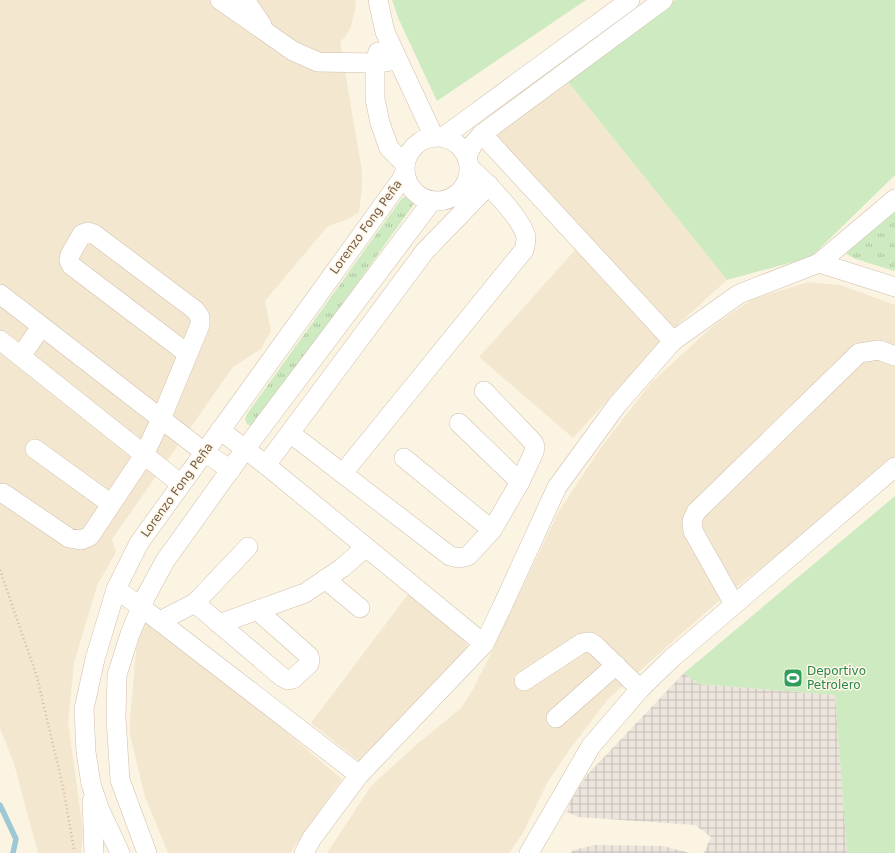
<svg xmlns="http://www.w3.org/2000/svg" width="895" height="853" font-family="'DejaVu Sans',sans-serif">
<defs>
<pattern id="industrial-grid" width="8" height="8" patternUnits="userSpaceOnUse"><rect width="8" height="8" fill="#ebe5dd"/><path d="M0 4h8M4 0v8" fill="none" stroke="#c3bdb5"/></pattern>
<pattern id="grass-tufts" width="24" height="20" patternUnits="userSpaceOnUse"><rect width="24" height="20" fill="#cdeac1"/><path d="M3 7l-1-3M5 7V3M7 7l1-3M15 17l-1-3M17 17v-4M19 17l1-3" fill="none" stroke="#abc19f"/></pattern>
</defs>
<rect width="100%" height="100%" fill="#fcf4e2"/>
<g fill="#f4e7d0">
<path d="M0,0H355L356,5L351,27L346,36L340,42L362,171V189L359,212L348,219L327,227L265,301L271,331L261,349L233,367L112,539L116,552L97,586L74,663L68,722L83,830L81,853H38L14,764L0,728Z"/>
<path d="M565,78L727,280L672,330L494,133Z"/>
<path d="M575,250L663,340L573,438L479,357Z"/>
<path d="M808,282L840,285L895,305V457L776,556L714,605L608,699L570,749L547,783L523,833L509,853H327L371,786L416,745L461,708L472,691L490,655L559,511L602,446L651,383L714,325L753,299Z"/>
<path d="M409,593L452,628L467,644V652L412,712L359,761L311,723Z"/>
<path d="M146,614L342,779L290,853H168L145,797L130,735V719L136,651L141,630Z"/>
</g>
<g fill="url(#industrial-grid)">
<path d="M684,673L699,684L835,695L847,853H704L711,837L695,825L578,817L567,812L571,800L587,775Z"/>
<path d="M595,845L663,846L690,853H571L573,850Z"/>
</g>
<g fill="url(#grass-tufts)">
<path d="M407,196L412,198L414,203L411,208L257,424L253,426L247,424L245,419L247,414L402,198Z"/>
<path d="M895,202V269L894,271L853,258L847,254L846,250Z"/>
</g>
<g fill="#cdeac1">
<path d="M392,0H586L437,101L399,20Z"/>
<path d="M675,0H895V175L811,257L727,280L565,78Z"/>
<path d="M895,496V853H847L835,695L699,684L684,673Z"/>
</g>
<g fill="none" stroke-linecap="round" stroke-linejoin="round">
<path stroke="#9dc9d7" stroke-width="5.5" d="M0,805L16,839L13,853"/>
<defs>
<g id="minor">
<path d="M220,0L293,51L318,62L375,63L398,60"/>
<path d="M245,0L262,25"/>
<path d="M378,0L385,32L434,137"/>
<path d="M378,52L375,63V99L380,123L389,148L405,164"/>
<path d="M482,134L673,341"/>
<circle cx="437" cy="169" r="32"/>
<path d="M443,137L630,0"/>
<path d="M467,156L473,144L482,134L663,0"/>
<path d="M819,263L895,287"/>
<path d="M0,294L204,452L231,470"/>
<path d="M0,340L181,484"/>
<path d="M21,356L41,327"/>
<path d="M459,423L520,482"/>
<path d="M220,430L266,465L484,644"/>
<path d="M290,433L450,556L459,558L468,556L492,530L520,482L534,452L535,447L533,442L484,391"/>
<path d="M35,449L111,504"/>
<path d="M404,458L492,530"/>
<path d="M266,465L425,251L489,185"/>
<path d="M343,473L524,250C525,246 526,241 526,237C522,218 485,181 470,168"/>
<path d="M3,493L69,538L81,540L90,536L144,455L161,419L200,325V317L195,310L94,234L88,232L82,234L70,255L69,261L72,266L188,354"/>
<path d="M325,579L360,608"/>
<path d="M116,589L141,607L359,775"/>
<path d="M195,603L282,677L288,680L293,679L309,664L310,660L309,656L257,610"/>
<path d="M734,604L693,531L692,521L696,512L859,353L879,350L895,356"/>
<path d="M160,621L195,603L248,547"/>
<path d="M219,624L305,593L342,568L366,547"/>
<path d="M524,681L582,643L590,642L596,646L640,689"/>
<path d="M556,718L616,665"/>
<path d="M92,801L94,853"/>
<path d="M120,853L99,808L91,784L86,752L84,709L95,659L116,589L139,543L401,180L405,172"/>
<path d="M147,853L120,780L116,718L117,675L130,634L145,598L165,561L246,448L432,201"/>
<path d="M304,853L312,838L359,775L484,644L502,607L557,487L617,405L673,341L739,294L819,263L895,199"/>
<path d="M529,853L591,746L640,689L672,658L895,467"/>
</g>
</defs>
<use href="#minor" stroke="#cfbfac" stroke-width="20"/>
<path stroke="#d6b89d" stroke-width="2.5" stroke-dasharray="1 3" stroke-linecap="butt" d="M0,570L37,677L63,787L74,849"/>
<use href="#minor" stroke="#fff" stroke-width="19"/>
</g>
<defs>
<symbol id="stadium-square" viewBox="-11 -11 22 22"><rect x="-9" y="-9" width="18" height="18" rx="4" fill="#2e9e5b" stroke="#fff8e8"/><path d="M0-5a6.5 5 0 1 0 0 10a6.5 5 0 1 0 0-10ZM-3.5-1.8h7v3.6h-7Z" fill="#fff"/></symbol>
</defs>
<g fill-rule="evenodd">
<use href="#stadium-square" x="782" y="667" width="22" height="22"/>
</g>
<g text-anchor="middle" stroke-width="3" stroke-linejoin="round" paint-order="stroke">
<g font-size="12" fill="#745c48" stroke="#fff8e8">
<text transform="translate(366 227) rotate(-54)" y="4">Lorenzo Fong Peña</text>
<text transform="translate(177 490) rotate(-54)" y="4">Lorenzo Fong Peña</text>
</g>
<g font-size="12" fill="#27864d" stroke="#fff8e8" text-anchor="start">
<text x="807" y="675">Deportivo<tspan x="807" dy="14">Petrolero</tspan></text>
</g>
</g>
</svg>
